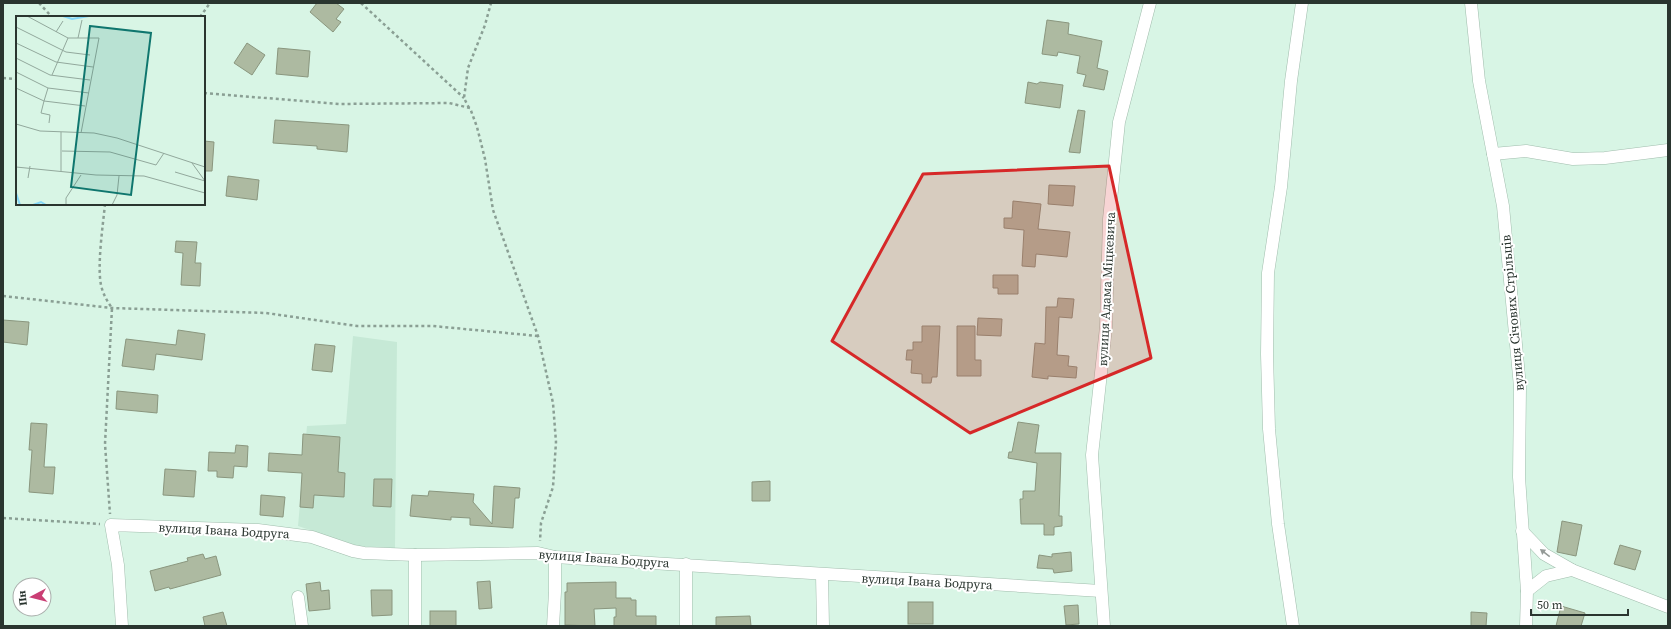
<svg xmlns="http://www.w3.org/2000/svg" width="1671" height="629" font-family="'Source Serif 4',serif">
<rect width="100%" height="100%" fill="#d8f5e5"/>
<path fill="#c6e9d6" d="M353,336L397,342L395,548L358,546L298,526L307,426L346,424Z"/>
<g fill="#adbaa1" stroke="#8a967e">
<path d="M317,3H336L344,9L336,19L341,22L333,32L310,12Z"/>
<path d="M1047,20L1069,23L1068,34L1102,41L1097,68L1108,71L1104,90L1083,86L1086,75L1077,73L1080,56L1058,52L1057,56L1042,54Z"/>
<path d="M247,43L265,55L252,75L234,63Z"/>
<path d="M278,48L310,51L308,77L276,74Z"/>
<path d="M1028,82L1037,84L1040,82L1063,85L1060,108L1025,103Z"/>
<path d="M1078,110L1085,111L1080,153L1069,152Z"/>
<path d="M275,120L349,125L347,152L317,149V146L273,143Z"/>
<path d="M204,141L214,142L212,171H204Z"/>
<path d="M228,176L259,180L257,200L226,196Z"/>
<path d="M1049,185L1075,186L1073,206L1048,204Z"/>
<path d="M1013,201L1041,204L1038,229L1070,232L1067,257L1036,254L1035,267L1022,266L1024,230L1004,228V218H1012Z"/>
<path d="M176,241L197,242L195,263H201L200,286L181,285L183,253L175,252Z"/>
<path d="M993,275H1018V294H998V288H993Z"/>
<path d="M1058,298L1074,299L1072,318L1059,317L1057,355L1069,356L1068,366L1077,367L1076,378L1048,376V379L1032,377L1035,343L1045,344L1046,307H1057Z"/>
<path d="M978,318L1002,319L1001,336L977,335Z"/>
<path d="M3,320L29,322L27,345L3,342Z"/>
<path d="M922,326H940L937,377H932L931,383H922V374L911,373L912,360H906L907,350H913V342H922Z"/>
<path d="M957,326H975V360H981V376H957Z"/>
<path d="M178,330L205,334L202,360L156,354L154,370L122,366L126,339L176,345Z"/>
<path d="M315,344L335,346L332,372L312,370Z"/>
<path d="M117,391L158,395L157,413L116,409Z"/>
<path d="M1018,422L1039,425L1035,453H1061L1059,516H1062V526L1054,527V535H1044V524H1021L1020,499H1023V491H1035L1037,463L1008,458L1009,452H1012Z"/>
<path d="M31,423L47,424L44,467H55L53,494L29,492L32,450H29Z"/>
<path d="M303,434L340,437L338,472L345,473L344,497L314,495L313,508L300,507L302,473L268,471L269,453L302,455Z"/>
<path d="M236,445L248,446L247,467L234,466L233,478L217,477V471H208L209,452L235,453Z"/>
<path d="M165,469L196,471L194,497L163,495Z"/>
<path d="M374,479H392L391,507L373,506Z"/>
<path d="M770,481V501H752V482Z"/>
<path d="M494,486L520,488L519,498H515L513,528L470,525V518L451,517V520L410,516L412,495L428,496L429,491L474,494L473,502L492,524Z"/>
<path d="M261,495L285,497L283,517L260,515Z"/>
<path d="M1562,521L1582,525L1576,556L1557,552Z"/>
<path d="M1620,545L1641,551L1635,570L1614,564Z"/>
<path d="M1071,552L1072,571L1054,573L1053,569L1037,568L1039,555L1052,557V554Z"/>
<path d="M203,554L205,559L216,556L221,575L170,589L169,587L155,591L150,571L188,561L187,558Z"/>
<path d="M490,581L492,608L479,609L477,582Z"/>
<path d="M320,582L321,591L329,590L330,609L309,611L306,584Z"/>
<path d="M616,582V598H631V600H636V616H656V626H614V617H616V608L594,609L595,626L565,625V592H567V583Z"/>
<path d="M371,590H392V615L372,616Z"/>
<rect x="908" y="602" width="25" height="22"/>
<path d="M1078,605L1079,624L1066,625L1064,606Z"/>
<path d="M1561,606L1585,613L1581,626H1556Z"/>
<rect x="430" y="611" width="26" height="15"/>
<path d="M223,612L227,626H205L203,617Z"/>
<path d="M1471,612L1487,613L1486,626H1471Z"/>
<path d="M750,616L751,626H716V617Z"/>
</g>
<g fill="none" stroke-linecap="round" stroke-linejoin="round">
<defs>
<g id="minor">
<path d="M1471,3L1479,81L1503,206L1520,387L1519,477L1527,591L1526,626"/>
<path d="M1493,154L1526,151L1573,159L1605,158L1668,150"/>
<path d="M1522,531L1544,554L1572,570L1668,607"/>
<path d="M415,555V626"/>
<path d="M822,575L823,626"/>
<path d="M1527,591L1546,576L1572,570"/>
<path d="M298,597L302,626"/>
<path d="M122,626L118,565L111,525L258,530L312,537L353,551L364,553L415,555L538,553L555,557L1101,591"/>
<path d="M553,626L555,592V557"/>
<path d="M686,626V564"/>
<path d="M1104,626L1092,455L1106,327L1109,219L1119,122L1150,3"/>
<path d="M1293,626L1278,524L1269,429L1267,354L1268,273L1281,187L1291,81L1302,3"/>
</g>
</defs>
<use href="#minor" stroke="#a1bdad" stroke-width="13"/>
<g stroke="#8a9f94" stroke-width="2.5" stroke-dasharray="3 3" stroke-linecap="butt">
<path d="M39,3L52,17"/>
<path d="M361,3L464,98"/>
<path d="M200,17L210,3"/>
<path d="M3,78L17,79"/>
<path d="M204,93L339,104L449,103L470,108L477,127L485,159L493,210L538,336L553,403L556,442L553,487L541,523L540,541"/>
<path d="M469,108L464,98L468,68L485,25L491,3"/>
<path d="M105,204C103,225 97,265 101,285C103,294 107,301 112,308L105,444L110,514"/>
<path d="M3,296L112,308L266,313L357,326H433L538,336"/>
<path d="M3,518L100,524"/>
</g>
<use href="#minor" stroke="#fff" stroke-width="12"/>
</g>
<defs><path id="oneway-solid" d="M-6-.8H1V-3.2L6.5 0L1 3.2V.8H-6Z"/></defs>
<use fill="#949a97" href="#oneway-solid" transform="translate(1545 553) rotate(-142)"/>
<path fill="#d62828" fill-opacity="0.2" stroke="#d62828" stroke-width="3" stroke-linejoin="round" d="M1109,166L1151,358L970,433L832,341L923,174Z"/>
<g text-anchor="middle" stroke-width="4" stroke-linejoin="round" paint-order="stroke">
<g font-size="13" fill="#2a352f" stroke="#fff">
<text transform="translate(1106 289) rotate(-87)" y="5">вулиця Адама Міцкевича</text>
<text transform="translate(1512 313) rotate(-95)" y="5">вулиця Січових Стрільців</text>
<text transform="translate(224 530) rotate(3)" y="5">вулиця Івана Бодруга</text>
<text transform="translate(604 558) rotate(4)" y="5">вулиця Івана Бодруга</text>
<text transform="translate(927 581) rotate(3)" y="5">вулиця Івана Бодруга</text>
</g>
</g>
<g transform="translate(16 16)">
<rect width="189" height="189" fill="#d8f5e5"/>
<path fill="none" stroke="#85d8f8" stroke-width="2" d="M47,0L56,3L73,0M0,177L4,189M17,189L25,186L30,189"/>
<path fill="none" stroke="#92a89c" stroke-width="1" d="M11,0L52,22H83L65,117M0,11L50,36L74,39M40,16L47,5M62,22L66,4M0,27L40,46L77,51M0,42L34,59L74,64M0,56L32,72L73,77M36,59L52,22M0,72L28,85L69,90M28,85L25,97L34,99L33,107M28,85L32,72M0,108L24,115L78,117L101,122L189,151M46,135L94,136L140,149L148,137M176,147L189,165M0,151L80,159L128,160L189,177M45,155V116M159,156L189,165M12,162L14,150M50,189V182L65,159M96,189L101,179L103,160"/>
<path fill="#0f766e" fill-opacity="0.15" stroke="#0f766e" stroke-width="2" d="M74,10L135,17L115,179L55,171Z"/>
<rect width="189" height="189" fill="none" stroke="#2a352f" stroke-width="2"/>
</g>
<rect width="1671" height="629" fill="none" stroke="#2a352f" stroke-width="8"/>
<g transform="translate(32 597) rotate(263)"><circle r="19" fill="#ffffff" stroke="#aaaeac"/>
<path d="M0-3L7 15L0 10L-7 15Z" fill="#ca3e74"/>
<text y="-6" font-size="11" font-weight="bold" text-anchor="middle" fill="#2a352f">Пн</text>
</g>
<path d="M1531 609v6h97v-6" fill="none" stroke="#2a352f" stroke-width="2"/>
<text x="1537" y="609" font-size="12" fill="#2a352f" stroke="#ffffff" stroke-width="3" paint-order="stroke">50 m</text>
</svg>
